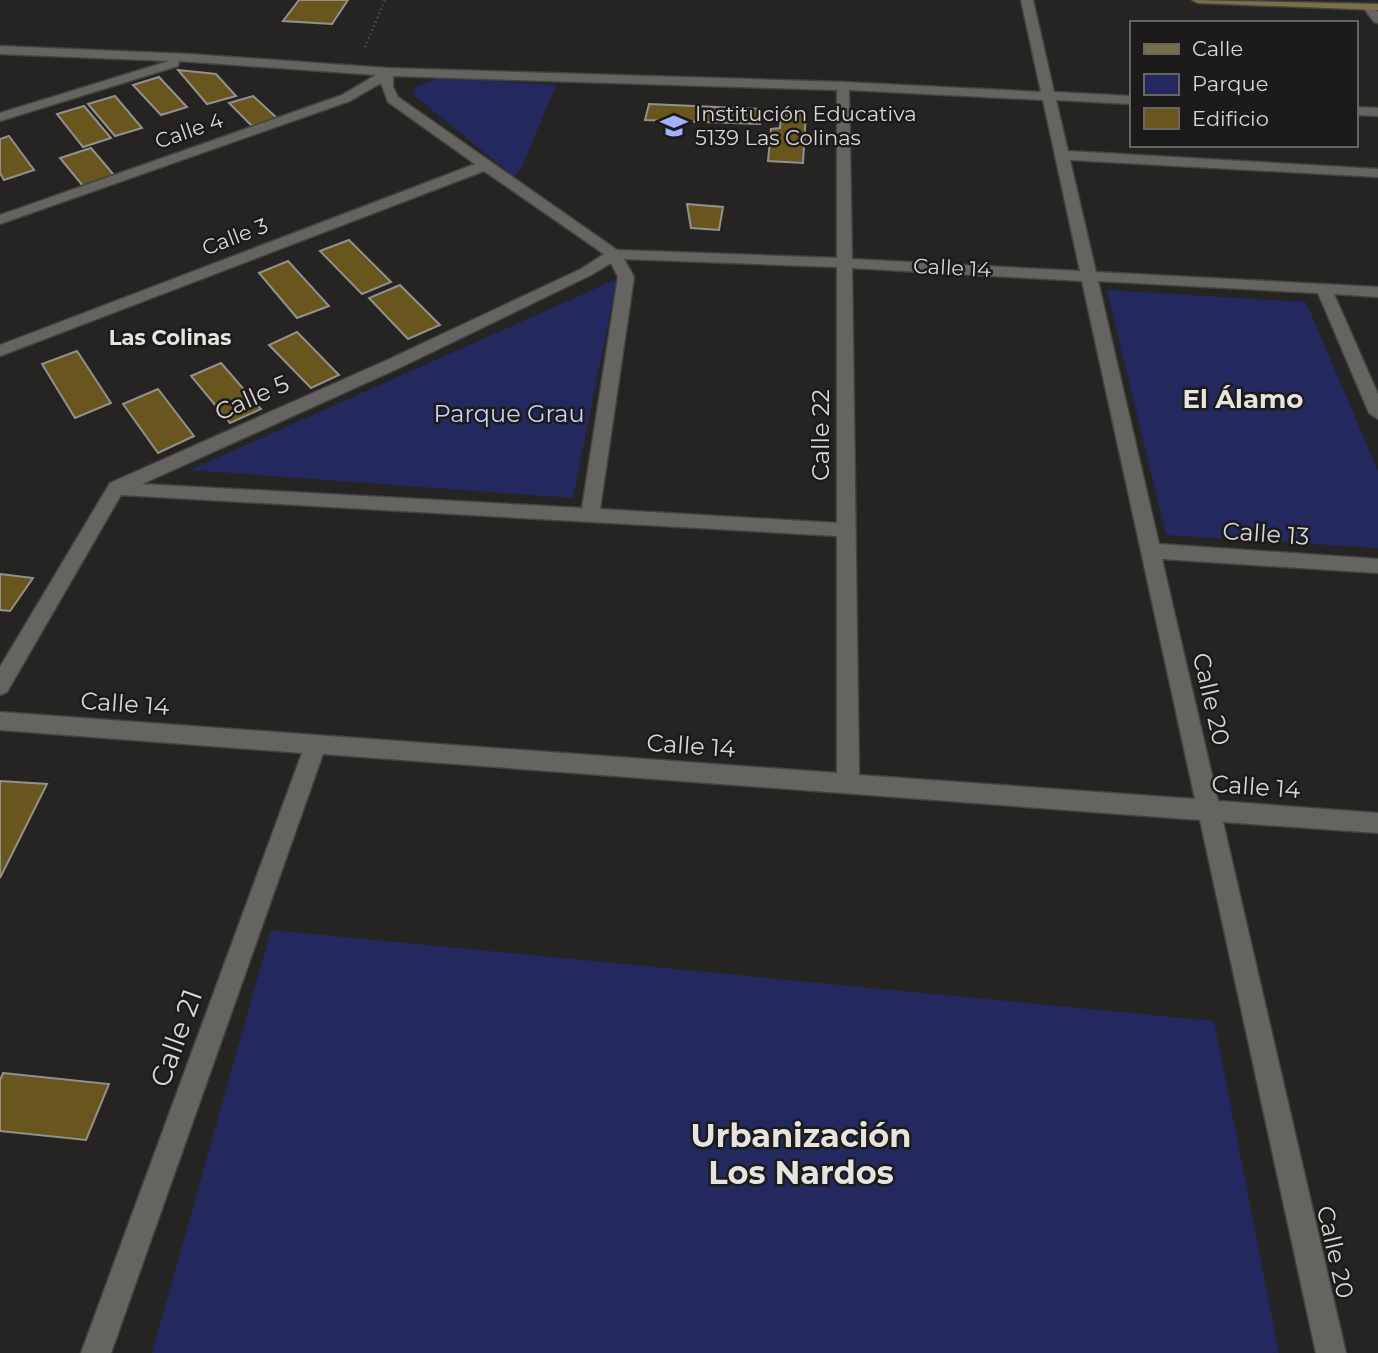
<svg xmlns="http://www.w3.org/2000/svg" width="1378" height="1353" font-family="Montserrat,sans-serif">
<rect width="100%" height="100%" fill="#252422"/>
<g fill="#23285e">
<path d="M442,77L556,85L521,169L514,177L414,95L415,87Z"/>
<path d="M617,279L573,498L190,470Z"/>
<path d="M1107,290L1306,302L1378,471V548L1166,535Z"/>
<path d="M271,930L1214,1021L1279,1353H152Z"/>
</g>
<g fill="#68561e" stroke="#92918e" stroke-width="2">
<path d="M299,0H348L332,24L283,21Z"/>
<path d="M178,70L216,74L236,96L207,104Z"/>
<path d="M159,77L187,107L161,115L133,85Z"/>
<path d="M115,96L142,128L115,136L88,104Z"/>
<path d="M253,96L277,118L252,126L229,103Z"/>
<path d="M649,104L761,109L760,124L645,120Z"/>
<path d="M84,106L111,138L83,147L57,114Z"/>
<path d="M781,111L806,112L803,163L768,161L771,129L780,128Z"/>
<path d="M9,136L34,170L4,180L0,173V139Z"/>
<path d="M91,148L114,175L83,186L60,158Z"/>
<path d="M687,204L723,207L719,230L691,228Z"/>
<path d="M349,240L391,282L362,294L320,251Z"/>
<path d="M288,261L329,306L297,318L259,273Z"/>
<path d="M400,285L440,325L408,339L369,298Z"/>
<path d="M297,332L339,375L311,388L269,345Z"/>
<path d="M77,351L111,403L75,418L42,364Z"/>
<path d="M221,363L261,409L230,423L191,376Z"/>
<path d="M158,389L194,436L158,453L123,404Z"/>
<path d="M0,574L33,578L10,611L0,610Z"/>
<path d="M0,781L47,784L0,878Z"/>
<path d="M3,1073L109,1084L86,1140L0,1131V1080Z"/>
</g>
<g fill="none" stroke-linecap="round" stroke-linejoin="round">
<defs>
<g id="street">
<path d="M1021,0H1033L1054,92L1131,96V104L1056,100L1068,151L1378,169V177L1070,160L1096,272L1378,287V297L1334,294L1378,394V419L1369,413L1318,293L1098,281L1159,544L1378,559V573L1162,559L1218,801L1378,813V833L1223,822L1346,1353H1316L1200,820L323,754L111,1353H81L302,753L0,730V712L837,773V536L121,495L7,692L0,695V667L110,483L385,361L581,269L604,254L484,171L0,356V345L475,164L388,102L381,83L350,101L0,224V215L342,95L376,75L179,61L178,66L0,121V113L169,61L0,54V46L189,54L387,68L843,82L1041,92ZM393,76L837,90V258L617,250L398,97L393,87ZM849,90L1043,100L1080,271L852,259ZM624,259L837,267V523L600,509L634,277ZM611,263L618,277L582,508L142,484L397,369L591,275ZM852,268L1082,281L1195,799L859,775Z"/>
<path d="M1365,5H1373L1378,12V23L1374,22L1363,7Z"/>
<path d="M1355,107L1378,108V116L1355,115Z"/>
</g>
<path id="secondary" d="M1192,0L1378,4V10L1198,3Z"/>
</defs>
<use href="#street" stroke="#424240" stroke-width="3"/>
<use href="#secondary" stroke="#424240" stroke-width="3"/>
<path stroke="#5f5e5c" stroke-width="2.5" stroke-dasharray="1 3.5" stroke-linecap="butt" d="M365,47L385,0"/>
<use href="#street" fill="#656461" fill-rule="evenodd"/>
<use href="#secondary" fill="#7b6f4a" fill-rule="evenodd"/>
</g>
<defs>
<symbol id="school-bare" viewBox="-9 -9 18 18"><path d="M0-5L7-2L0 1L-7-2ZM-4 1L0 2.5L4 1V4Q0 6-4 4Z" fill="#a3b2fd" stroke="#1c1b19" stroke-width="2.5" paint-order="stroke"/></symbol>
</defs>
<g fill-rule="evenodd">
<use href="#school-bare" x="655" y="107" width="38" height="38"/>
</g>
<g text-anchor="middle" stroke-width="5" stroke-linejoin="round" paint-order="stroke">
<g font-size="21" fill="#d7d7d5" stroke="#1c1b19" text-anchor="start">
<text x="695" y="121">Institución Educativa<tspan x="695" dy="24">5139 Las Colinas</tspan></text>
</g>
<g font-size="21" fill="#d7d7d5" stroke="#1c1b19">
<text transform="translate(189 131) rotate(-19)" y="7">Calle 4</text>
<text transform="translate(235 237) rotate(-21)" y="7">Calle 3</text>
<text transform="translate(952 268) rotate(3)" y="7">Calle 14</text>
</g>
<g font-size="21" font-weight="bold" fill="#e5e4e1" stroke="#1c1b19">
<text x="170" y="345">Las Colinas</text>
</g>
<g font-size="24" fill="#d7d7d5" stroke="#1c1b19">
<text transform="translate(252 398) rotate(-24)" y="8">Calle 5</text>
<text transform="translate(821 435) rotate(-90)" y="8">Calle 22</text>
<text transform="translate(1266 534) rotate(4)" y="8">Calle 13</text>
<text transform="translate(1211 699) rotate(77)" y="8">Calle 20</text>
<text transform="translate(125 704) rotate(4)" y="8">Calle 14</text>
<text transform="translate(691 746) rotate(4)" y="8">Calle 14</text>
<text transform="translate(1256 787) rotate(4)" y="8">Calle 14</text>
<text transform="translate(1335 1252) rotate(77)" y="8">Calle 20</text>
</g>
<g font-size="24" fill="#c5d0fd" stroke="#1c1b19">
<text x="509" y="422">Parque Grau</text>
</g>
<g font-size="26" font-weight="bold" fill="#e5e4e1" stroke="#1c1b19">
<text x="1243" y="408">El Álamo</text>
</g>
<g font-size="28" fill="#d7d7d5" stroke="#1c1b19">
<text transform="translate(176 1038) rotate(-70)" y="10">Calle 21</text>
</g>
<g font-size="32" font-weight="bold" fill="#e5e4e1" stroke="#1c1b19">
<text x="801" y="1147">Urbanización<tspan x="801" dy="37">Los Nardos</tspan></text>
</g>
</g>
<rect x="1130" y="21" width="228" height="126" fill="#1c1b19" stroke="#676664" stroke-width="2"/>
<rect x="1144" y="44" width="35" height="10" fill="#7b6f4a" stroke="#676664" stroke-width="2"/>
<text x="1192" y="56" font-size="21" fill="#d7d7d5">Calle</text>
<rect x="1144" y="74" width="35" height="21" fill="#23285e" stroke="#676664" stroke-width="2"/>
<text x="1192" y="91" font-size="21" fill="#d7d7d5">Parque</text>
<rect x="1144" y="108" width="35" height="21" fill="#68561e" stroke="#676664" stroke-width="2"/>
<text x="1192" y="126" font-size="21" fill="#d7d7d5">Edificio</text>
</svg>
